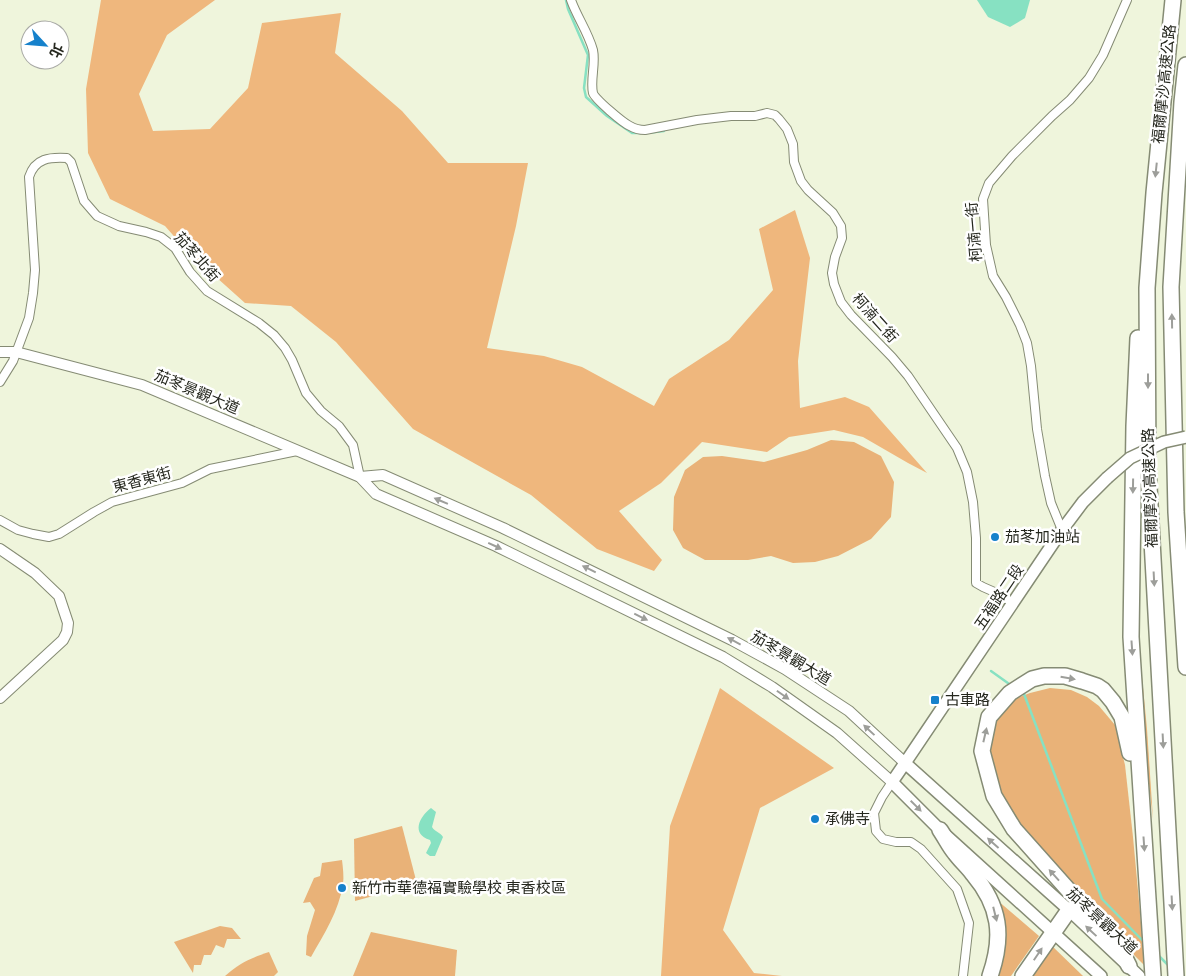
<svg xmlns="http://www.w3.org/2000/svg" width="1186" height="976" font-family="Rubik,'Noto Sans TC',sans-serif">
<rect width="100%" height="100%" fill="#eff5dc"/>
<g fill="#e9b278">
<path d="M831,440L854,442L881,456L894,482L891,517L871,539L838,556L815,562L793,563L771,556L748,560H705L683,548L673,530L674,497L685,470L703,457L722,456L764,462L807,450Z"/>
<path d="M1138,635L1147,729L1153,819L1145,750Z"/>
<path d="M1050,688L1071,690L1087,697L1099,706L1115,725L1125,765L1133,837L1145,966L1120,941L1016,825L1001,795L988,752L996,718L1001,710L1017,698L1030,693Z"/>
<path d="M402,826L417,884L355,901L354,839Z"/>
<path d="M342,860C343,868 344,877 343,884C339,911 324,934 311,957L306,955L307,936L315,910L310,902L303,903L314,878L320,876L322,863Z"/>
<path d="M997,900L1039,936L1011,976H998L1000,971L1006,934L1004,916Z"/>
<path d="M220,926L232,928L241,939H227L224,948L216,945L211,955H204L201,965H194L193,973L174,942Z"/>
<path d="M371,932L457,950L455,976H353Z"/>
<path d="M1051,945L1083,976H1027Z"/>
<path d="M269,952L278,972L274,976H225C239,963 251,958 269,952Z"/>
</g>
<g fill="#efb77d">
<path d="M101,0H215L167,35L139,94L153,131L210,129L248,88L262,23L341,13L335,53L402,111L448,163H528L516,226L487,348L544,356L582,367L654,406L669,379L729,340L773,290L759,229L795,210L810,258L798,361L800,408L845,397L869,407L927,473L908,463L863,437L834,430L789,437L767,452L702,442L661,483L619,511L662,560L654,571L597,549L531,495L413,429L336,342L291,306L245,303L187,251L165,226L110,199L88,153L86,89Z"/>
<path d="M720,688L834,768L760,808L723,930L754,973L782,976H661L670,826Z"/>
</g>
<g fill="#87e1c2">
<path d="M977,0H1030L1025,18L1010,27L988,17Z"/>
<path d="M431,808L436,812L432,827C435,832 440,832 443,837L435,856H430L426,853L431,843L430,840C411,834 419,817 431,808Z"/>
</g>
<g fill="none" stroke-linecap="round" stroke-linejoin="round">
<g stroke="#87e1c2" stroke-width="2.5">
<path d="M566,0L568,9L588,55L584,88L586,97L607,116L632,133H640"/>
<path d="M646,133L664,131"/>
<path d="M991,671L1012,686"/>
<path d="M1021,692L1024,694L1102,899L1145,943"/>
<path d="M1158,955L1170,967"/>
</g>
<defs>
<g id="minor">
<path d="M571,0C577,17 588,32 593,50C596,64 590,80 593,93C595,99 623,123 630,126C635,129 639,130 645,130L697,120L731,116H755L767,113L775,115L779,119L787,129L793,144L794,162L801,181L808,190L833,213L841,226L842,238L835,257L832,273L834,284L841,302L851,315L892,357L908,376L957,448L967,472L973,502L976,538V583L983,587L999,594L1013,603"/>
<path d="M0,382L13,361L29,318L33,293L35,270L29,177C35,158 50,157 67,158L71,162L84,201L97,216L119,226L146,232L161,237L175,248L190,272L207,291L259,323L274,335L285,348L292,360L306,393L321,411L339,426L353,445L360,477"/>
<path d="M0,520L18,530L33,534L49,537L59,534L94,512L112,502L182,483L210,469L297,451"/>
<path d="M1062,530L1051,503L1045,476L1037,429L1031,366L1027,343L1020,325L1006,297L993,276L986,245L983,199L989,183L1012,156L1052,116L1070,100L1089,78L1103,55L1127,0"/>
<path d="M892,782L882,797L874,813L876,831L883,839L896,842H911L921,849L957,889L969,923L963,976"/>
</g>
<g id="tertiary">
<path d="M0,352H16L142,385L360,477L376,494L496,546L723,657L772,687L837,733L892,782"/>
<path d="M360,477L383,475L503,528L732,640L785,669L849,711L905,763"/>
<path d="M0,549L35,573L59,596L68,623L67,632L63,640L0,698"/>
</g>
<g id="secondary">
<path d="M905,763L1069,910L1139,976"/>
<path d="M1101,976L940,830L892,782L905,763L1062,530L1083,502L1107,478"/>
</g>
<g id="motorway">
<path d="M1173,0L1154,193L1147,288L1148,468L1176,976"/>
<path d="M1186,65L1182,102L1171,287L1176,512L1186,667"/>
<path d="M1138,338L1134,426L1131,637L1153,976"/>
<path d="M940,830C945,837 949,846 955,853C960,860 967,866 973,874C1000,906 1004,936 990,976"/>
<path d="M1129,966L1120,948L1014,829L994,796L982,751L989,717L1010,693L1032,679L1044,676H1065L1082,681L1097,686L1103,690L1113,702L1122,717L1130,753"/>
<path d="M1023,976L1069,910"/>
</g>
</defs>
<use href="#minor" stroke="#858b74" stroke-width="10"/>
<use href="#tertiary" stroke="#858b74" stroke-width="12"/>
<use href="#secondary" stroke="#858b74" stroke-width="14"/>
<use href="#motorway" stroke="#858b74" stroke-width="18"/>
<use href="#minor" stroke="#fff" stroke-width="8"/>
<use href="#tertiary" stroke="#fff" stroke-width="10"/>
<use href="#secondary" stroke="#fff" stroke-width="11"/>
<use href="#motorway" stroke="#fff" stroke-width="15"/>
<defs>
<path id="secondary-bridge" d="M1107,478L1130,458L1164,442L1186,437"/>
</defs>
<use href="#secondary-bridge" stroke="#858b74" stroke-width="14" stroke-linecap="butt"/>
<use href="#secondary-bridge" stroke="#fff" stroke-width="11"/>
</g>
<defs><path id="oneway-solid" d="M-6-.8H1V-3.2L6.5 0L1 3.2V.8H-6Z" transform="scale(1.25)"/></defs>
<g fill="#9d9e9a">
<use href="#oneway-solid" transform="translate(1156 170) rotate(96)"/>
<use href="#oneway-solid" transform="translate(1172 321) rotate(-91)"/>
<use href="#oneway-solid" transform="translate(1148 381) rotate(90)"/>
<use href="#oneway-solid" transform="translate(1133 486) rotate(91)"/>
<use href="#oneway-solid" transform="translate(441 501) rotate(-157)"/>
<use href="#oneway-solid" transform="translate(495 546) rotate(25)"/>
<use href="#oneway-solid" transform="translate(589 569) rotate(-154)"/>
<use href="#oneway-solid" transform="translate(1154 579) rotate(87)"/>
<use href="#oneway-solid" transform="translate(641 617) rotate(26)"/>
<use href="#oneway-solid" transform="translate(734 641) rotate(-152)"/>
<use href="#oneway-solid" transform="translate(1132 648) rotate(86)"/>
<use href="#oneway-solid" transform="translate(1068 678) rotate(10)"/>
<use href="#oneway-solid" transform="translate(783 695) rotate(35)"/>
<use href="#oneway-solid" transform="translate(869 730) rotate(-137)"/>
<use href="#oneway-solid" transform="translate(985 735) rotate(-77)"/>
<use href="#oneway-solid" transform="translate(1163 741) rotate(87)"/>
<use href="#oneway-solid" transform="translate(916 806) rotate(45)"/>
<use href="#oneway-solid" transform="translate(993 843) rotate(-138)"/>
<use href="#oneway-solid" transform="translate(1144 844) rotate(86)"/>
<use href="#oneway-solid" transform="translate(1054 875) rotate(-132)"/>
<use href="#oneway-solid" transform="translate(1172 903) rotate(87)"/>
<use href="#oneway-solid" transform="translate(995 914) rotate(76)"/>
<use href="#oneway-solid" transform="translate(1091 931) rotate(-137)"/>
<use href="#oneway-solid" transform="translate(1038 954) rotate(-56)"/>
</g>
<g fill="#1681cb" stroke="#fff" stroke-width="2">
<circle cx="995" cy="537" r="5"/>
<rect x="930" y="695" width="10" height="10" rx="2.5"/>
<circle cx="815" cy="819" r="5"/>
<circle cx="342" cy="888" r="5"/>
</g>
<g text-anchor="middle" stroke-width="5" stroke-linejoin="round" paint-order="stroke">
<g font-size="15" fill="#25271e" stroke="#fff">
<text transform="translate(1164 84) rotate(-84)" y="5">福爾摩沙高速公路</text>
<text transform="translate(974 232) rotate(-95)" y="5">柯湳一街</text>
<text transform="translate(197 257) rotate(49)" y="5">茄苳北街</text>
<text transform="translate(875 318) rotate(48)" y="5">柯湳二街</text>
<text transform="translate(197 392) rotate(23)" y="5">茄苳景觀大道</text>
<text transform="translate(142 480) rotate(-15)" y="5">東香東街</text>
<text transform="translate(1150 488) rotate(-92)" y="5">福爾摩沙高速公路</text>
<text transform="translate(999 597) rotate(-56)" y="5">五福路二段</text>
<text transform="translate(791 658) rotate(31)" y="5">茄苳景觀大道</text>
<text transform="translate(1102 921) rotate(43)" y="5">茄苳景觀大道</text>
</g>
<g font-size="15" fill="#25271e" stroke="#fff" text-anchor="start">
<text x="1005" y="542">茄苳加油站</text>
<text x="945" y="705">古車路</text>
<text x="825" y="824">承佛寺</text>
<text x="352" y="893">新竹市華德福實驗學校 東香校區</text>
</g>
</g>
<g transform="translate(45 45) rotate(116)"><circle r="24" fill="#ffffff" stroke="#a8a9a5"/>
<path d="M0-4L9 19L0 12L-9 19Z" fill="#1681cb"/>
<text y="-8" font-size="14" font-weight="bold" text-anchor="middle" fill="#25271e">北</text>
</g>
</svg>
